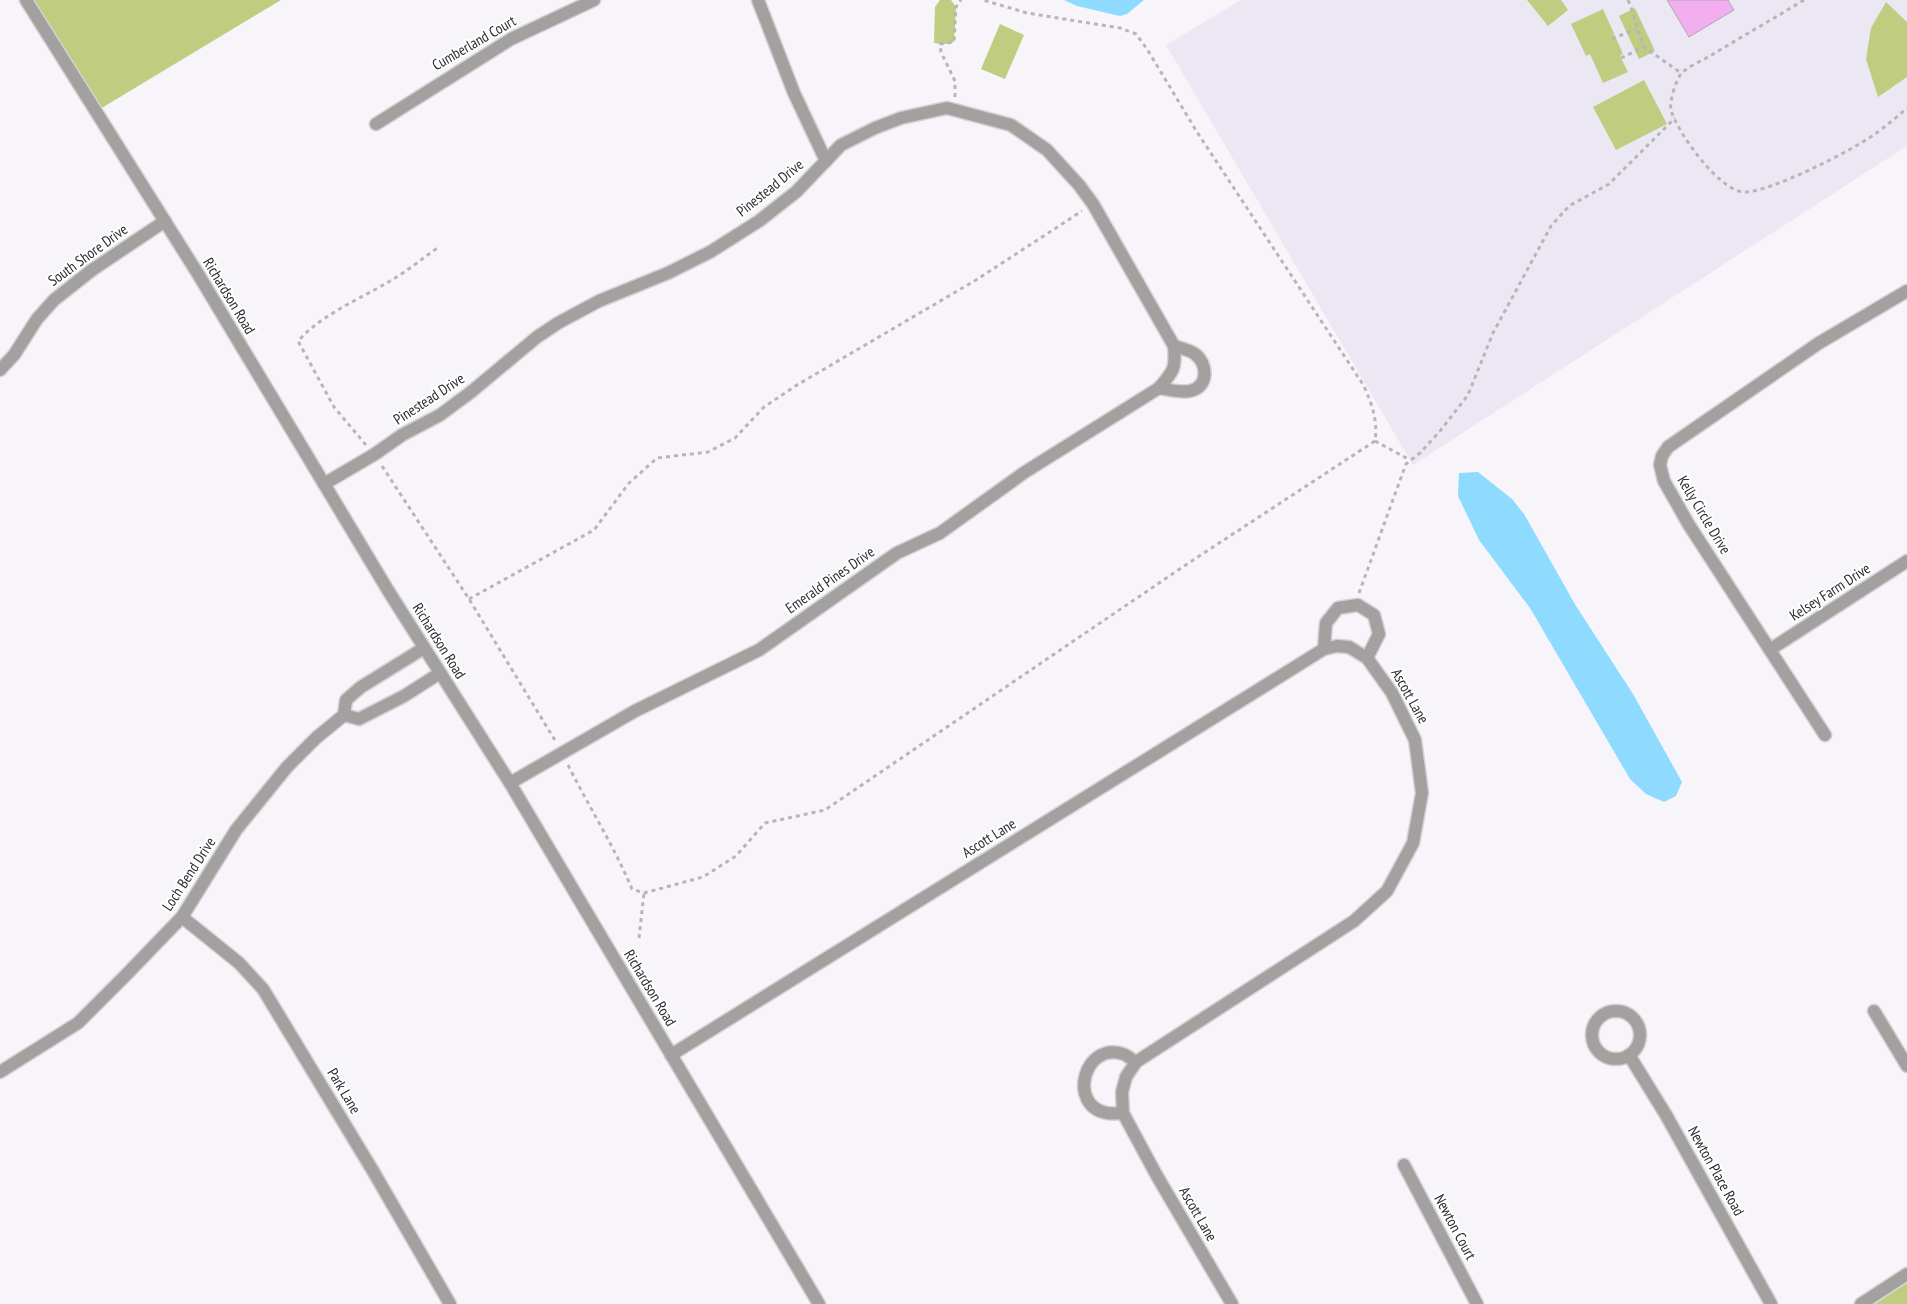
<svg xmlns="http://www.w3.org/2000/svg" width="1907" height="1304" font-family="'PT Sans Narrow',sans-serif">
<rect width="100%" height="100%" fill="#f7f5f9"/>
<path fill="#ece8f3" d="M1241,0H1907V146L1413,465L1166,45Z"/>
<g fill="#c0cc80">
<path d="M31,0H281L100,109Z"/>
<path d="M940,0H951L956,7L954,42L946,44L934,43L935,7Z"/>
<path d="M1527,0H1561L1568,10L1548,26Z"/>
<path d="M1886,2L1907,22V77L1878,97L1866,59L1871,28Z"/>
<path d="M1635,8L1655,51L1639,59L1619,16Z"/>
<path d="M1603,9L1623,54L1620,56L1628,72L1603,83L1590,54L1586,56L1571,24Z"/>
<path d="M1000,24L1024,35L1005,79L981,69Z"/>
<path d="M1644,80L1667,124L1616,150L1593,107Z"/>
<path d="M1907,1283V1304H1875Z"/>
</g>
<g fill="#8edbff">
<path d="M1064,0H1144L1127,14L1120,16L1077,6Z"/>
<path d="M1478,472L1512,499L1524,514L1576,606L1633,694L1682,782L1676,796L1664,802L1646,794L1630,779L1530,608L1479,540L1458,496L1459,473Z"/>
</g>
<path fill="#f2aeee" stroke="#aeabae" d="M1667,0H1728L1734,10L1689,37Z"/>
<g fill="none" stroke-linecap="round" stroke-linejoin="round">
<defs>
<g id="minor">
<path d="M26,0L198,274L389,592L510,783L819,1304"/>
<path d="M758,0L794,93L826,161"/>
<path d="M376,124L511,39L594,0"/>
<path d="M0,370L14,355L37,319L54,300L92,270L165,221"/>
<path d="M1159,388C1170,390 1180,393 1190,391C1209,387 1208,364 1195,354C1190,350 1180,348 1174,346"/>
<path d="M324,484L375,454L402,435L440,415L471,392L537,337L558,323L599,301L668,273L710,252L759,221L796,192L841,145L875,128L901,118L947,108L1011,125L1047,150L1079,185L1093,204L1174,346C1176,368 1174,371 1159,388L1025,472L940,533L897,553L759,650L635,711L510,783"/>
<path d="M1324,649L1326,623L1338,608L1358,605L1374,615L1379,634L1367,658"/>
<path d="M1771,649L1907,561"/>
<path d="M344,715L359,719L404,696L440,673"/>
<path d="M1825,735L1689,525L1664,481L1660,465L1662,456L1668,447L1819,343L1907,291"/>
<path d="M182,917L239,963L263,989L373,1171L450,1304"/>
<path d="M1874,1011L1907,1066"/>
<circle cx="1616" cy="1035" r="24"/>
<path d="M671,1055L1324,649L1337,646L1349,647L1367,658L1392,693L1415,740L1422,793L1413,843L1387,891L1354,921L1136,1062L1126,1077L1122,1092L1123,1113L1157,1176L1232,1304"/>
<path d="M1629,1055L1666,1115L1771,1304"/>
<path d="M0,1072L78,1023L125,976L182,917L236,830L287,767L316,738L344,715L346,700L361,687L424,648"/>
<path d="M1123,1113C1118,1113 1112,1114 1107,1113C1067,1106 1084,1041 1123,1054C1127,1055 1132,1060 1136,1062"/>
<path d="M1404,1165L1477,1304"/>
<path d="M1861,1304L1907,1274"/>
</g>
</defs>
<use href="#minor" stroke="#d3d1d4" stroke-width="15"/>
<g stroke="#b7b5b8" stroke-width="3" stroke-dasharray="4 4" stroke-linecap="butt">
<path d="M1628,0C1635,15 1637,31 1644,47"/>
<path d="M1804,0C1773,19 1741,37 1710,56C1703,60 1685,68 1681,74C1676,80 1669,102 1671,110C1677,132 1719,191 1744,192C1769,193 1853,150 1875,134C1886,126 1897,117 1907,108"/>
<path d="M1612,39L1636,29"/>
<path d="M1621,58L1644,47L1681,73"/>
<path d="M955,97V81L941,52L940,44L954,42L956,7L961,0"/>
<path d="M1375,441L1410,460"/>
<path d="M366,445L334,407L298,341C323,313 363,298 395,278C410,269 424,257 439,247"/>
<path d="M382,466L469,599L556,742"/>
<path d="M1359,593L1406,464L1420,453L1440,431L1468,395L1493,333L1551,226L1569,206L1609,184L1675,118"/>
<path d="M469,599L594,530L629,483L657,458L708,452L735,438L764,407L797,385L976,280L1082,211"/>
<path d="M568,765C589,807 614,846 632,889L644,893L703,877L736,856L765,823L825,810L1181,568L1375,441C1378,420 1372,405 1364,386L1197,132L1147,49L1136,34L1120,28L1027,13L983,0"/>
<path d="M639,938L644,893"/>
</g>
<use href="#minor" stroke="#a3a1a0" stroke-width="12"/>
</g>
<g text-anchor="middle" stroke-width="4" stroke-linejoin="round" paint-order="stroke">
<g font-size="15" fill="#2d2c2e" stroke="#fff">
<text transform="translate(474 43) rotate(-30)" y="5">Cumberland Court</text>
<text transform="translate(770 188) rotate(-39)" y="5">Pinestead Drive</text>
<text transform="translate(88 255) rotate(-36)" y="5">South Shore Drive</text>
<text transform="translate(229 296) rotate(59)" y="5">Richardson Road</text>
<text transform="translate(429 399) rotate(-33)" y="5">Pinestead Drive</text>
<text transform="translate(1704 515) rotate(59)" y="5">Kelly Circle Drive</text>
<text transform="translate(830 580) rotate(-35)" y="5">Emerald Pines Drive</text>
<text transform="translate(1830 592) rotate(-33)" y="5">Kelsey Farm Drive</text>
<text transform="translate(439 641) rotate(58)" y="5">Richardson Road</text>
<text transform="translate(1410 696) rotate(61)" y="5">Ascott Lane</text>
<text transform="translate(989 838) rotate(-32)" y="5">Ascott Lane</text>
<text transform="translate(189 874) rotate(-57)" y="5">Loch Bend Drive</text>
<text transform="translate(650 988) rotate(59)" y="5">Richardson Road</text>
<text transform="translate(344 1091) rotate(59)" y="5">Park Lane</text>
<text transform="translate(1716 1171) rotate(61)" y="5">Newton Place Road</text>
<text transform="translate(1198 1214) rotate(60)" y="5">Ascott Lane</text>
<text transform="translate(1455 1227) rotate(62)" y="5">Newton Court</text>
</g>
</g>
</svg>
